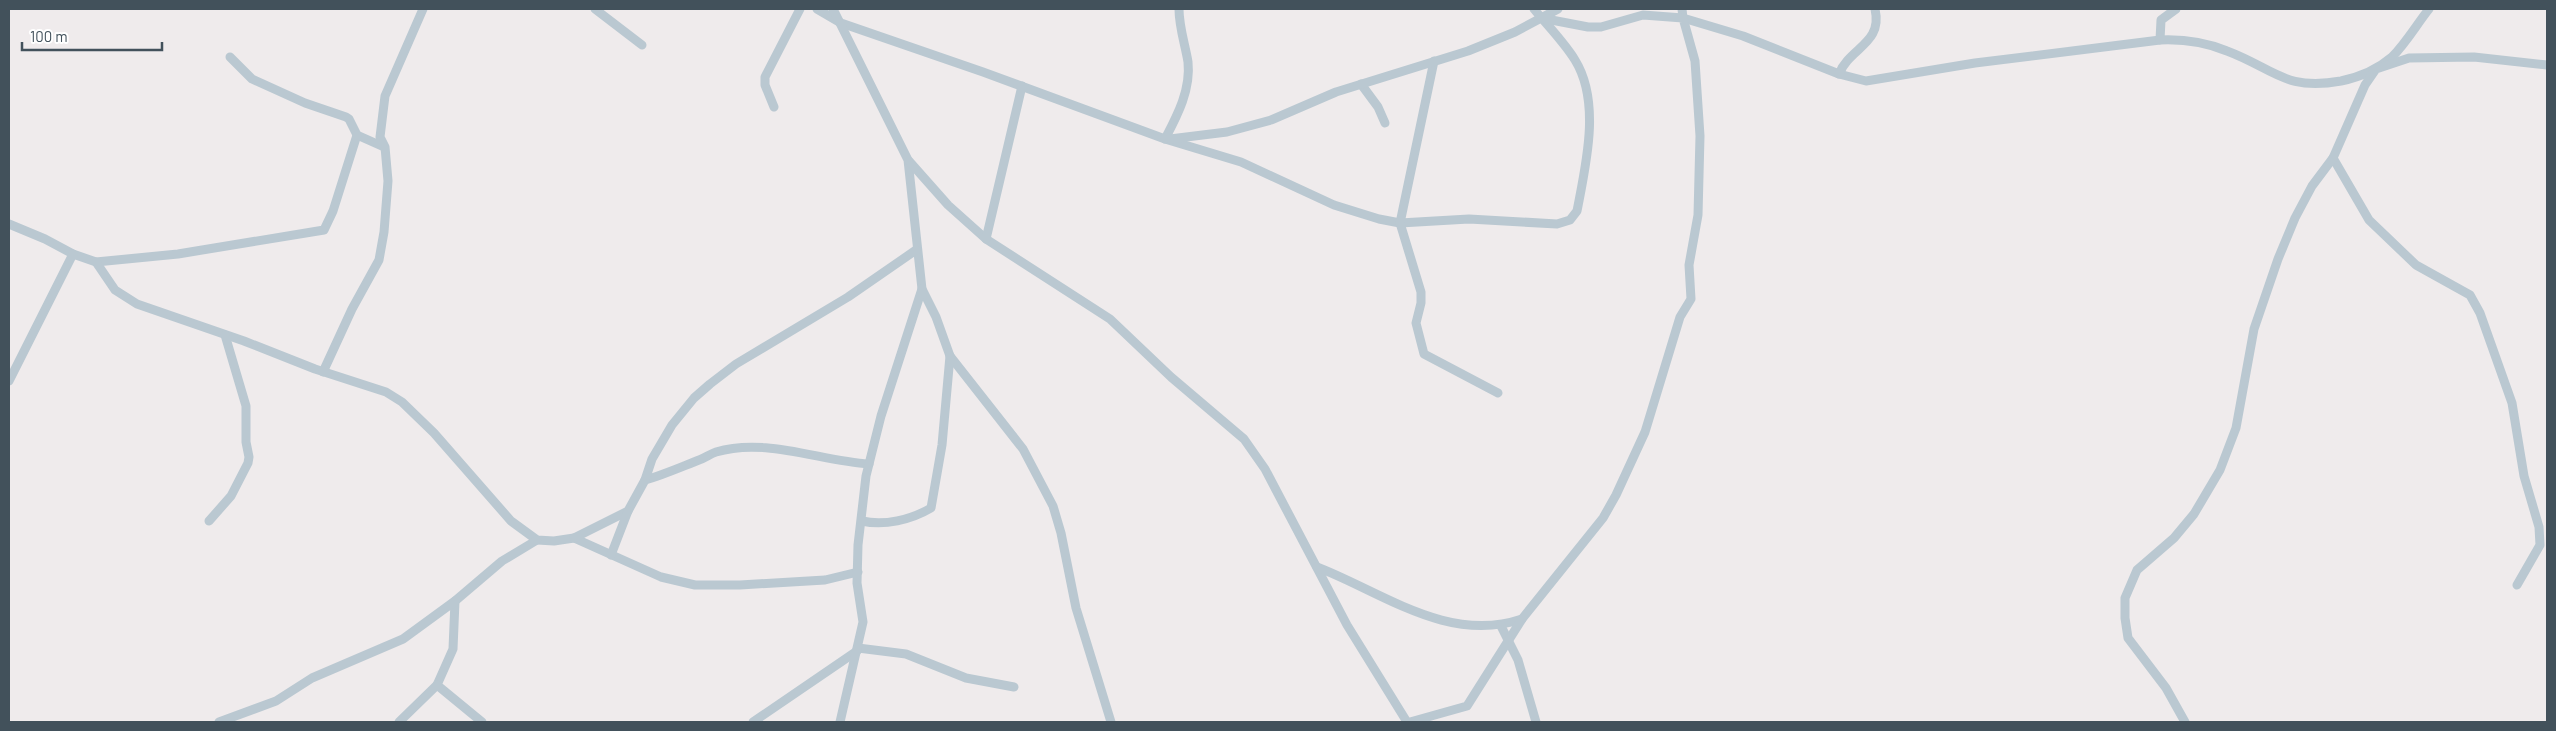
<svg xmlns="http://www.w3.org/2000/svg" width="2556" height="731" font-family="Barlow,sans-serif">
<rect width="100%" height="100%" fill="#efebec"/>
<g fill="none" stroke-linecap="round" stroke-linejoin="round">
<g stroke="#bac8d1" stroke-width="9">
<path d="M595,9L642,45"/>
<path d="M817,9L841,23L983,72L1165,139L1241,162L1334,205L1379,219L1400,223L1469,219L1557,224L1570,220L1577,211C1586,164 1601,102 1575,60C1564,42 1547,25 1534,9"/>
<path d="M833,9L908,160L922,289L936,317L950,356L1023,449L1053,506L1061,533L1076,608L1111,722"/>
<path d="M1682,9L1683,18L1743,36L1839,74L1866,81L1975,63L2160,40C2183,39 2205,42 2227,51C2275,69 2284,91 2341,81C2360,77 2377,70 2392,57C2406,43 2417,24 2429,9"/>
<path d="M2160,40L2161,20L2176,9"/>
<path d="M230,57L252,79L305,103L346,117L349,119L357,135L384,147"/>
<path d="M1434,61L1400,223L1421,292V303L1416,323L1424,354L1498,393"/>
<path d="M1839,74C1850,47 1883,44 1875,9"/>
<path d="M1361,84L1378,107L1385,123"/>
<path d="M774,107L765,85V77L800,9"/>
<path d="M1165,139C1177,116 1191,90 1188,62C1185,44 1179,27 1179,9"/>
<path d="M1170,139L1227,132L1271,120L1336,92L1468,51L1515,32L1558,9"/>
<path d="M2333,158L2369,220L2416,265L2470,295L2480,313L2512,403L2524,476L2539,527L2540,545L2517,585"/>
<path d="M909,161L948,205L986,239L1110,319L1171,377L1244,439L1265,469L1347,625L1407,722"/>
<path d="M9,224L45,239L73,254L96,262L178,254L324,230L333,211L357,135"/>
<path d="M986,239L1022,86"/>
<path d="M96,262L115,290L137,304L244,341L315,369L386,392L402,402L434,433L511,521L537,540L554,541L574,538L661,577L695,585H740L825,580L858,572"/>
<path d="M323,372L352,309L379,260L384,232L388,181L385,147L380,137L385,96L423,9"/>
<path d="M9,381L73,254"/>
<path d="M645,480C663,475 681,467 699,460C705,458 710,454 716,452C765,437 820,461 869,464"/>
<path d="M209,521L231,496L248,463L249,457L246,442V406L225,335"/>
<path d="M862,521C884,526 911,520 931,508L942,445L950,356"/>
<path d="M574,538L628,511L645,480L652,459L672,425L694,398L710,384L736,364L848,297L916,250"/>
<path d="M611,555L628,511"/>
<path d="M1317,567C1382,592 1448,644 1522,619"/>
<path d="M455,601L453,649L437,685L482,722"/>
<path d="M1501,626L1518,660L1536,722"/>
<path d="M858,648L906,654L966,678L1014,687"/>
<path d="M219,722L276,701L312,678L403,639L455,601L502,561L537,540"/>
<path d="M399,722L437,685"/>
<path d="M753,722L857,651"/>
<path d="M840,722L863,622L857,583L858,545L866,476L881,416L922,289"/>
<path d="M1410,722L1467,706L1522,619L1603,518L1616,495L1645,432L1680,317L1691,299L1689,265L1698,215L1700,136L1695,61L1683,18L1643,15L1601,27H1588L1541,18"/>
<path d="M2185,722L2166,688L2128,638L2125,618V598L2137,570L2174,538L2194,514L2220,470L2236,428L2254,329L2278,259L2295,218L2312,186L2333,158L2365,85L2376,69L2409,58L2474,57L2547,65"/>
</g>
</g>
<rect width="2556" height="731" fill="none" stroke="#42515b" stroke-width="20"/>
<path d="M22 42v8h140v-8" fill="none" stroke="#42515b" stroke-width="2.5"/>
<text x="30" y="42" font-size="15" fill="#42515b" stroke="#ffffff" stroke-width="4" paint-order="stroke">100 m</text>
</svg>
